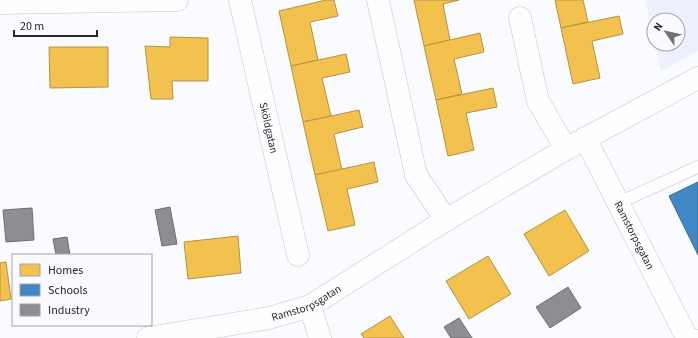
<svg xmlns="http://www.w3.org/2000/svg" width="698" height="338" font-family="'Source Sans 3',sans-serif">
<rect width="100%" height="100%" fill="#fafbfe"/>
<path fill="#eef0fd" d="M645,0H698V51L661,71L655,44H678V20H654V40Z"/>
<g fill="#f2c14e" stroke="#b49245">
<path d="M326,0H334L338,16L310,22L318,60L291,66L279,11Z"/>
<path d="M414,0H459L443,4L450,40L424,46Z"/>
<path d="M555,0H583L588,22L561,28Z"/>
<path d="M619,16L623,34L592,41L600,78L573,84L561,28Z"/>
<path d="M480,33L484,52L454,59L462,94L436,100L424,46Z"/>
<path d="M170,37L208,38V81H172L173,99H151L145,46L170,47Z"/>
<path d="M49,47H108V87L50,88Z"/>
<path d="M346,54L350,72L322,78L331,116L303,122L291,66Z"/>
<path d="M493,88L497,107L466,113L474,150L448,156L436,100Z"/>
<path d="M359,110L363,127L334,134L342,170L315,175L303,122Z"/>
<path d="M374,162L378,182L347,189L355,225L328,231L315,175Z"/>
<path d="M565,210L589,251L549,276L524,234Z"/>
<path d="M238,236L241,273L188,279L184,242Z"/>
<path d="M488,256L511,294L469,319L446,281Z"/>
<path d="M6,262L11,299L0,301V263Z"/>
<path d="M390,316L404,338H364L361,334Z"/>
</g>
<path fill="#3f88c5" stroke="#376b98" d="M698,182V255L669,196Z"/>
<g fill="#8d8d92" stroke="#6e6e74">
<path d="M170,207L177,244L162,246L155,210Z"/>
<path d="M32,208L34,240L6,242L3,210Z"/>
<path d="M67,237L70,255H56L53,239Z"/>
<path d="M568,287L581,308L550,328L536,307Z"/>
<path d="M459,318L472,338H451L444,327Z"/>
</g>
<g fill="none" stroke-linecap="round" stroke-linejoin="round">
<defs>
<g id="lane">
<path d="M618,203L698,167"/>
<path d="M684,332L698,336"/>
</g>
<g id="street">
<path id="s1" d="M240,0L298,255"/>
<path d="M378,0L416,175L446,220"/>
<path d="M0,3L177,0"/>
<path d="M520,18L538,101L566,149"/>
<path id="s2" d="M585,138L684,332"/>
<path d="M310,306L320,338"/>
<path id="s3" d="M148,338L269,318L310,306L446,220L566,149L698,78"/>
</g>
</defs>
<use href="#lane" stroke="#c4c5ca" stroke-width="13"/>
<use href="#street" stroke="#c4c5ca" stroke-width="23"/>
<use href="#lane" stroke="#fefeff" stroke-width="12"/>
<use href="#street" stroke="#fefeff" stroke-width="22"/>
</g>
<g text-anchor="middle" stroke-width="4" stroke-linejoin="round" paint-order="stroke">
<g font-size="11" fill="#25262f" stroke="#f9faff">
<text dy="4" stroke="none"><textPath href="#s1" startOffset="131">Sköldgatan</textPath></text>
<text dy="4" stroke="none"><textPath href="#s2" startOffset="109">Ramstorpsgatan</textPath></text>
<text dy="4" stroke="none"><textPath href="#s3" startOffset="163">Ramstorpsgatan</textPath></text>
</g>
</g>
<rect x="12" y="254" width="140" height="72" fill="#f9faff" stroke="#a4a5ac"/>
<rect x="20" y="264" width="20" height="12" fill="#f2c14e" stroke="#a4a5ac"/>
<text x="48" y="274" font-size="12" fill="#25262f">Homes</text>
<rect x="20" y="284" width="20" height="12" fill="#3f88c5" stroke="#a4a5ac"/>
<text x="48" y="294" font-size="12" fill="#25262f">Schools</text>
<rect x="20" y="304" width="20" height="12" fill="#8d8d92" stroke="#a4a5ac"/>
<text x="48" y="314" font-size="12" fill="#25262f">Industry</text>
<g transform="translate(666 32) rotate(304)"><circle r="19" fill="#f9faff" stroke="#a4a5ac"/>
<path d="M0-3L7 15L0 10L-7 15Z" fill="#707177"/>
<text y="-6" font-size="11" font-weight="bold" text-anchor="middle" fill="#25262f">N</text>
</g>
<path d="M14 30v6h83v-6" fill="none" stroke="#25262f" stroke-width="2"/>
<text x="20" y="30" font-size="12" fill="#25262f" stroke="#f9faff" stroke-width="3" paint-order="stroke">20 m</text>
</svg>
